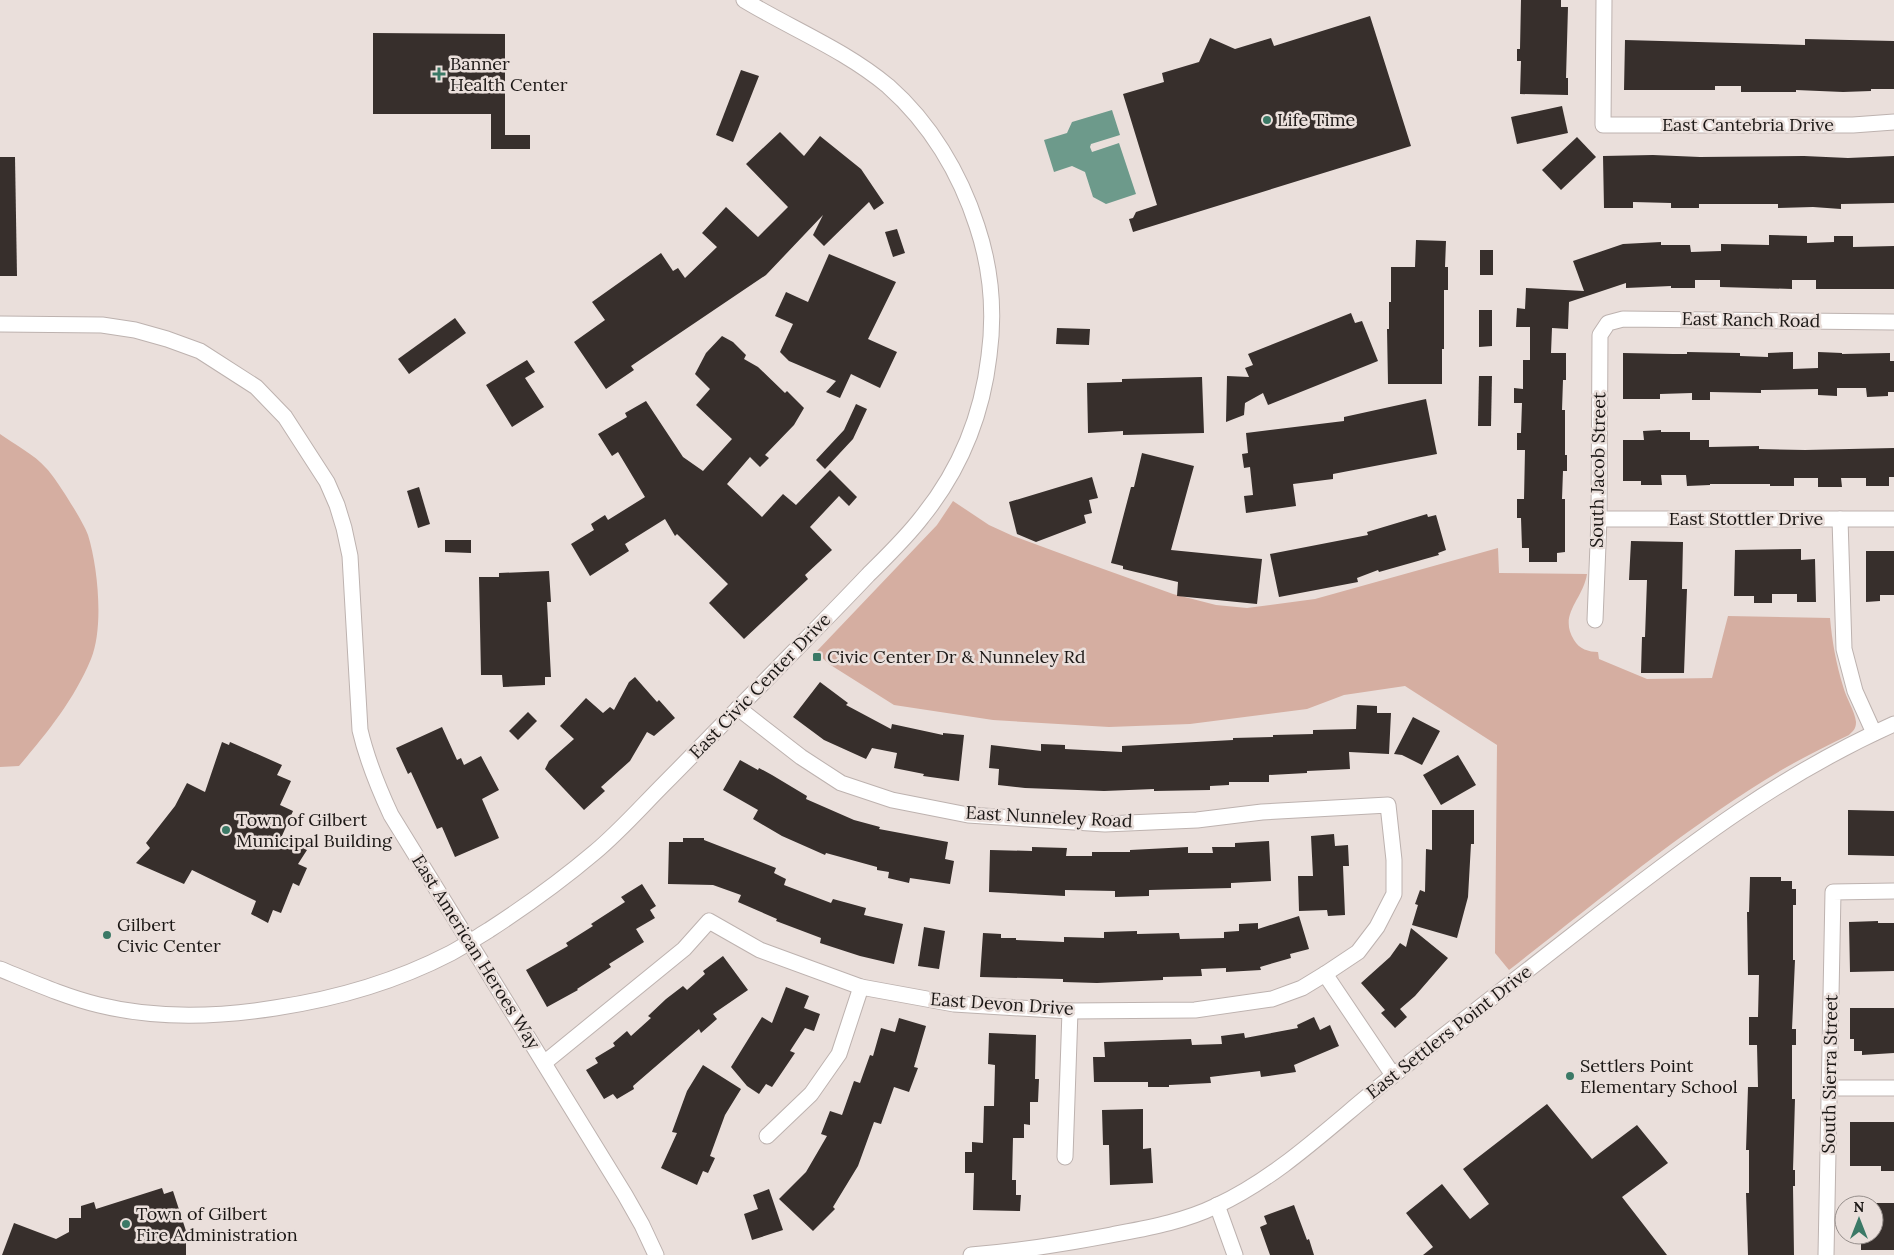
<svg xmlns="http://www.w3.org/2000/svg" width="1894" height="1255" font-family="Lora,serif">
<rect width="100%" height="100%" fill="#eadfdb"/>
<g fill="#d5aea1">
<path d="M0,434C14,444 35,455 46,468C56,478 84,523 88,535C98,567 104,628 91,659C74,700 47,733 19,766L0,767Z"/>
<path d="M953,501L989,525L1013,536L1081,561L1173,594L1216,605L1247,608L1315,599L1498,548L1499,573L1587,574C1583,600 1558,614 1574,640C1579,649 1589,652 1598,652L1599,659L1647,679L1712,678L1728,616L1830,618C1832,641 1836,663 1843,686C1846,698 1855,711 1856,722C1856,729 1853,731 1849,735C1820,749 1792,763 1765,780C1675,836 1593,905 1509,970L1495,953L1497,745L1405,686L1344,695L1307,709L1190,724L1109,727L993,720L894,705L829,664L816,652L937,525Z"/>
</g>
<path fill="#6d9a8b" d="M1112,110L1120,135L1091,144L1090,147L1092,152L1119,143L1136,194L1106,204L1093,197L1085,172L1072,166L1054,172L1044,140L1067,133L1072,122Z"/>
<g fill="#372f2c">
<path d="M1521,0H1561V7H1568L1566,78H1568V95L1520,94L1521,61H1517V49H1520Z"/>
<path d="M1370,16L1411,146L1133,232L1129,219L1133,218L1136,212L1157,205L1123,94L1164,82L1162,73L1199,62L1210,38L1235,49L1271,38L1274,46Z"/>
<path d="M373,33L505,34V135H530V149H491V114H373Z"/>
<path d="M1805,39L1894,41V89H1871V91L1843,92L1796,90V92H1741V86H1715V90H1624L1625,40L1805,45Z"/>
<path d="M741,70L759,76L733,142L716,135Z"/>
<path d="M1562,106L1568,133L1517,144L1511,117Z"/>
<path d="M780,132L804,156L820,136L861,169L884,203L874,210L869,202L824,246L813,235L823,215L766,275L631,366L634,370L606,389L574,342L605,320L592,302L661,253L673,271L678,268L685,278L717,247L702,233L726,207L758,237L788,207L746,164Z"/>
<path d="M1577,137L1596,157L1561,190L1542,170Z"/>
<path d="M1653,155L1700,157L1804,156L1848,158L1894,156V203L1841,204V209L1813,207L1778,208V204H1699V208H1671V203L1633,202V208H1604L1603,156Z"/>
<path d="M0,157H15L17,276H0Z"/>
<path d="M897,229L905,253L893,257L885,232Z"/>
<path d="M1769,235L1807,236V243L1834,242V236H1853V247L1894,246V289H1816V280H1792V289L1720,287V280H1695V288H1671V286L1626,288V283L1569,302L1568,329L1552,328L1551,353H1566V380H1563L1562,410H1565V455H1567V471H1563L1562,499H1565V552L1557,553V562H1529V548H1522L1521,518H1517V499H1524L1525,450H1517V433H1521L1522,403H1514V388L1523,389V360H1530V327H1516L1517,308L1525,309L1526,288L1584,291L1573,261L1623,244L1661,242V245H1690L1691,252L1721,251V244L1769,245Z"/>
<path d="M1416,240L1446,241L1445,267H1448V290H1444V349H1442V384H1388L1387,329H1389V302H1391V267H1415Z"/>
<rect x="1480" y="250" width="13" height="25"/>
<path d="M829,254L896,282L868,339L897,352L880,388L851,374L840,398L826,392L836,381L789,361L780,352L793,324L775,316L786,292L808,302Z"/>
<path d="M1479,310H1492V346L1479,347Z"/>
<path d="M1351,313L1355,323L1362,321L1378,361L1268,405L1263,393L1245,403L1244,415L1226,422L1227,376L1249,377L1245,368L1253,365L1248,354Z"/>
<path d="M455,318L466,333L409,374L398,359Z"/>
<path d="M1057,328L1090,329L1089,345L1056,344Z"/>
<path d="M722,336L733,342L746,355L744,359L758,367L785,393L787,391L804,408L794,425L765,455L769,458L760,467L750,457L727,484L762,517L783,494L796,505L830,470L857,497L849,506L839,496L810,527L832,550L805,575L808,579L744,639L709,603L728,584L677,534L675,536L665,519L625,544L629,551L590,576L571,544L594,530L591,524L605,515L608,520L645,497L618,452L612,456L598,434L627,417L625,413L646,401L683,457L703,471L732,439L696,405L710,389L695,374L706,353Z"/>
<path d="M1687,352L1740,353V356L1768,357V353L1793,352V369L1818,368V352L1842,353V354L1890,353V361H1894V392H1888V396L1867,397L1866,388H1837V396L1818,395V389L1761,390V393L1710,392V400H1692V393L1660,394V399H1623V353L1673,354H1687Z"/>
<path d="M527,360L535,372L525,378L544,407L512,427L486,385Z"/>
<path d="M1479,376H1492L1491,426H1478Z"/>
<path d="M1202,377L1204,433L1123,435V431L1088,433L1087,383L1122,382V379Z"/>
<path d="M1426,399L1437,454L1333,474V479L1293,484L1296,506L1246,513L1244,496L1253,495L1250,467L1244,468L1242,454L1248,453L1246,433L1344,421V417Z"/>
<path d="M856,404L867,409L853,439L825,469L816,460L844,430Z"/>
<path d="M1661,430V432H1690V440H1709V447L1759,446V449L1805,450L1894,448V477H1889V486H1866V478H1841L1842,487H1818V478H1794V486H1770V484H1710V485L1687,486L1686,475H1661L1662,485H1641V481H1623V440H1644L1643,431Z"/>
<path d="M1142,453L1194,466L1171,550L1262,559L1257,604L1177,596L1178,582L1123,569V566L1111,563L1131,487H1134Z"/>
<path d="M1092,477L1098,498L1089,500L1092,513L1084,515L1086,523L1036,542L1017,534L1009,502Z"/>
<path d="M419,487L430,524L418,528L407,491Z"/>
<path d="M1427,514L1428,517L1436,515L1446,550L1438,553L1439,555L1379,572L1378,570L1357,578L1358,582L1279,597L1270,554L1368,535L1367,532Z"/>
<path d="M445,540H471V553L445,552Z"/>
<path d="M1631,541L1683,542L1682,589H1687L1684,673H1641L1642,637H1645L1647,580H1629Z"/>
<path d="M1801,549V560L1815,559L1816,602H1797V594H1772V603H1754V596H1734L1735,550Z"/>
<path d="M1866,551H1894V595H1880V601L1866,602Z"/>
<path d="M549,571L551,602H547L551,677H545V685L503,687L502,675H481L479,577H499V573Z"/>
<path d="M635,677L657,702L659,700L675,718L654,736L647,732L630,761L601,787L605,791L584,810L545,769L549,761L574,739L560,726L586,698L603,713L610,707L614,710L629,682Z"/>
<path d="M820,682L848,703L846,705L891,729L892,724L943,735V733L964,735L959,781L923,776L924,774L894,768L897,753L872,748L866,759L824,740L793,717Z"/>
<path d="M1357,705L1377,706V713H1391L1389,754L1349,752L1350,769L1307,771V773L1269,775V782H1229V785L1210,786V790L1154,791V789L1104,791L1025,788L998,785L999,769L989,768L991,745L1041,751V744L1065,745V749L1122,752V746L1233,740V738L1273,737V735L1313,734V730L1356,729Z"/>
<path d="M528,712L537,721L518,740L509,731Z"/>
<path d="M1413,717L1440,731L1422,765L1402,755L1394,754Z"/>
<path d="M442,727L457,760L461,758L464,765L481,756L499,790L482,799L499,838L455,857L442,827L437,829L411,772L408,774L396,748Z"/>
<path d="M222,742L229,745L230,742L282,765L277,775L291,781L280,805L293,811L281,838L307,850L298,864L307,868L299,886L293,883L281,913L273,910L268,923L251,914L256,901L192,870L184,884L136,863L150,848L146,843L175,806L187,783L205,792Z"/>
<path d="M1458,755L1476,785L1441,805L1423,775Z"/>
<path d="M740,760L758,770L759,768L772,775L807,796L806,799L854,820L880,827L879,829L948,842L945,859L954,861L950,884L910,878L909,883L888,878L889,872L877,870V867L826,853L825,855L782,836L753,819L758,810L723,790Z"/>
<path d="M1432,810H1474V844H1471L1468,897L1457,938L1412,925L1418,905L1415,904L1420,890L1425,892L1426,849L1432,850Z"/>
<path d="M1848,810L1894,811V856L1848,855Z"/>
<path d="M1334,834L1335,846L1348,845L1349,866H1343L1345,915L1328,916L1327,910L1299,911L1298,876H1313L1311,836Z"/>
<path d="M683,838H704V840L776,868L774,873L786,879L784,885L831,903L833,899L866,908L864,915L903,924L894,964L860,956L820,943L821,938L776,921L777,919L738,902L741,895L713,885L668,884L669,842H683Z"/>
<path d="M1269,841L1271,881L1231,883V888L1149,890V896L1115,897V891L1065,890V896L989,892L990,850L1032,851V847L1067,848L1066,856H1092V852H1130V850L1188,847V853H1213L1212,847H1235V843Z"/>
<path d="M1750,877H1781V881H1792V889H1796V905H1793V960H1795L1792,1029H1796V1045H1792V1099H1795L1793,1170H1795V1186H1793L1794,1255H1748L1746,1193H1749V1150H1746L1748,1087H1758L1757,1045H1749V1017H1758L1759,975H1748L1747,912H1749Z"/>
<path d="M642,884L656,906L650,910L655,918L636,929L644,942L609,964L611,967L577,989L578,990L547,1007L526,970L568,946L566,943L593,926L591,924L625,902L621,897Z"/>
<path d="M1299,916L1309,949L1290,954L1291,958L1260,967L1261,970L1226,972V968L1201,969L1202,976L1163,977V980L1097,983L1063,982V979L980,977L983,933L1001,934V938H1016V940L1064,942V937L1104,938V932L1137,931V934L1179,933L1180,939L1224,938V932L1239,931V924L1258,923V929Z"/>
<path d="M1878,921V923H1894V971L1850,972L1849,922Z"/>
<path d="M924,927L945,931L939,969L918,966Z"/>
<path d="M1411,928L1448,958L1415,996L1400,1009L1407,1017L1395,1028L1381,1013L1385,1010L1361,983L1390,957L1400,943L1406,947Z"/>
<path d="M723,956L748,990L713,1014L717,1019L701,1033L699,1029L633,1086L634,1089L617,1099L613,1094L604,1099L586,1070L598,1063L595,1058L615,1046L613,1043L627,1031L631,1036L651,1018L648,1016L666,999L683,986L687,990L705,974L703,971Z"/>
<path d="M786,987L809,996L804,1008L820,1014L814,1031L805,1028L790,1051L795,1053L772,1087L766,1084L759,1094L747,1086L731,1067L762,1017L772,1023Z"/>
<path d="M1850,1008H1894V1053L1862,1055V1051H1854V1039H1850Z"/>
<path d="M1314,1017L1320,1030L1330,1025L1339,1046L1294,1065L1296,1072L1261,1077L1260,1071L1210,1077L1211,1083L1169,1085V1087H1148V1082H1094L1093,1057H1105L1104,1042L1191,1039L1192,1045L1222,1044L1221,1036L1244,1033L1245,1038L1298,1028L1297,1025Z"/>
<path d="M899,1018L926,1026L914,1067L918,1068L909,1092L894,1087L881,1124L874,1122L858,1166L833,1207L835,1209L813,1231L779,1199L806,1172L827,1136L821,1134L830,1111L842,1115L854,1081L860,1083L870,1055L873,1056L881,1028L895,1032Z"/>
<path d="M989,1033L1036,1035L1035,1079H1039L1038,1102H1030V1125L1024,1124V1138H1013L1012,1180H1016V1195H1021L1020,1211L973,1210L974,1173H965V1152H972V1142L983,1143L984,1106H994L995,1065L988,1064Z"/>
<path d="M703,1065L741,1089L725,1115L710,1156L715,1158L708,1173L703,1171L697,1185L661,1168L677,1133L672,1132L687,1091Z"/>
<path d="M1547,1104L1592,1159L1637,1125L1668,1163L1622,1197L1667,1255H1423L1433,1247L1406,1213L1442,1184L1470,1219L1489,1204L1463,1169Z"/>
<path d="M1143,1109V1149L1151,1148L1153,1183L1110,1185L1109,1145H1103L1102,1110Z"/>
<path d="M1850,1122H1894V1171H1881V1166H1850Z"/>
<path d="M162,1188L164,1194L173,1191L186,1231V1255H2L14,1223L56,1239L69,1232V1218H81V1206L94,1202L96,1209Z"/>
<path d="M769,1189L783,1230L752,1240L744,1214L758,1209L753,1195Z"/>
<path d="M1874,1203H1894V1250H1861V1235H1874Z"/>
<path d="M1294,1205L1307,1240L1309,1239L1314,1255H1270L1260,1227L1267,1224L1264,1216Z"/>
</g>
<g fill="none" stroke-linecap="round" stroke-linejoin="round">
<defs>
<g id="minor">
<path d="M1604,0L1603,125H1853L1894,122"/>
<path d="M0,324L102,325L135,330L167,339L200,351L256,387L285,417L327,482L337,505L344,528L350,556L360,730C367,760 378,787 391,815L625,1195L642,1225L656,1255"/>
<path d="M1599,519H1894"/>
<path d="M1840,519L1844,649L1855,691L1874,733"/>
<path d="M1595,620L1599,519L1600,335L1608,323L1623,319L1894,322"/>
<path d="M0,969C32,982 66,997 99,1005C156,1019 218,1017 275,1008C335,999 397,981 451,953C464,946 476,938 489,930C526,906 562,880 595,852C620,831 642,806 665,783C698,750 730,716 763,683C798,647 834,611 868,575C887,556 906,538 922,517C960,470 982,416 989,356C995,312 991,268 977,226C960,173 930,123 888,86C845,50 792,29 744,0"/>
<path d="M1325,974L1393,1075"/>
<path d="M544,1063L684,949L709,921L760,950L861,987L954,1004L1070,1011L1195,1010L1272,999L1302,988L1325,974L1358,952L1377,927L1394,894V860L1388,805L1262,812L1197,820L1105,824L968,815L892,800L841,783L801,757L738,708"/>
<path d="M1830,1088H1894"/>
<path d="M767,1136L811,1094L839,1054L861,987"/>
<path d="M1065,1157L1070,1011"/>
<path d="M1217,1205L1235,1255"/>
<path d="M971,1255C1018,1251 1064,1244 1111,1235C1147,1228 1183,1222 1216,1206C1283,1175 1337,1119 1395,1074C1462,1021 1530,968 1597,916C1693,842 1782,774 1894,724"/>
<path d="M1826,1255L1833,892L1894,891"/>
</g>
</defs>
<use href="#minor" stroke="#bdb2af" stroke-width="17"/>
<use href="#minor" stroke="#fff" stroke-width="15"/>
</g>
<g fill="#3b7966" stroke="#eadfdb" stroke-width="2">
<path d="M436.5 66.5h5v5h5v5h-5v5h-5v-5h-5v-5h5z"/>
<circle cx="1267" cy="120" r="5"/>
<rect x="812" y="652" width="10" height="10" rx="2.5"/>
<circle cx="226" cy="830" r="5"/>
<circle cx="107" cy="935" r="5"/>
<circle cx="1570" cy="1076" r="5"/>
<circle cx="126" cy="1224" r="5"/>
</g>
<g text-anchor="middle" stroke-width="5" stroke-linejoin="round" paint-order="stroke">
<g font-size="18" fill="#1b1715" stroke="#eadfdb" text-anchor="start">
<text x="450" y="70">Banner<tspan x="450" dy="21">Health Center</tspan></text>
<text x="1277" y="126">Life Time</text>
<text x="827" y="663">Civic Center Dr &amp; Nunneley Rd</text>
<text x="236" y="826">Town of Gilbert<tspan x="236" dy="21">Municipal Building</tspan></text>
<text x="117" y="931">Gilbert<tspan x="117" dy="21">Civic Center</tspan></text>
<text x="1580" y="1072">Settlers Point<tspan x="1580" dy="21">Elementary School</tspan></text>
<text x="136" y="1220">Town of Gilbert<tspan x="136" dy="21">Fire Administration</tspan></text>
</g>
<g font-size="18" fill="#1b1715" stroke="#eadfdb">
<text x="1748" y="131">East Cantebria Drive</text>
<text transform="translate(1751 320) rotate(1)" y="6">East Ranch Road</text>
<text transform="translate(1598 470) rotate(-89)" y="6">South Jacob Street</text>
<text x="1746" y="525">East Stottler Drive</text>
<text transform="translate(760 686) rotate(-46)" y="6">East Civic Center Drive</text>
<text transform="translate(1049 817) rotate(3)" y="6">East Nunneley Road</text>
<text transform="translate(476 952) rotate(58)" y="6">East American Heroes Way</text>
<text transform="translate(1002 1004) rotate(4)" y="6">East Devon Drive</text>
<text transform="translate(1449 1032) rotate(-38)" y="6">East Settlers Point Drive</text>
<text transform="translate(1830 1074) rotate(-89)" y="6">South Sierra Street</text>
</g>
</g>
<g transform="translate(1859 1220)"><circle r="24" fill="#eadfdb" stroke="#978f8c"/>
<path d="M0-4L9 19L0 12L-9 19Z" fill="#3b7966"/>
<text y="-8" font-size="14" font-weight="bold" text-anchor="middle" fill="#1b1715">N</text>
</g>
</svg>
